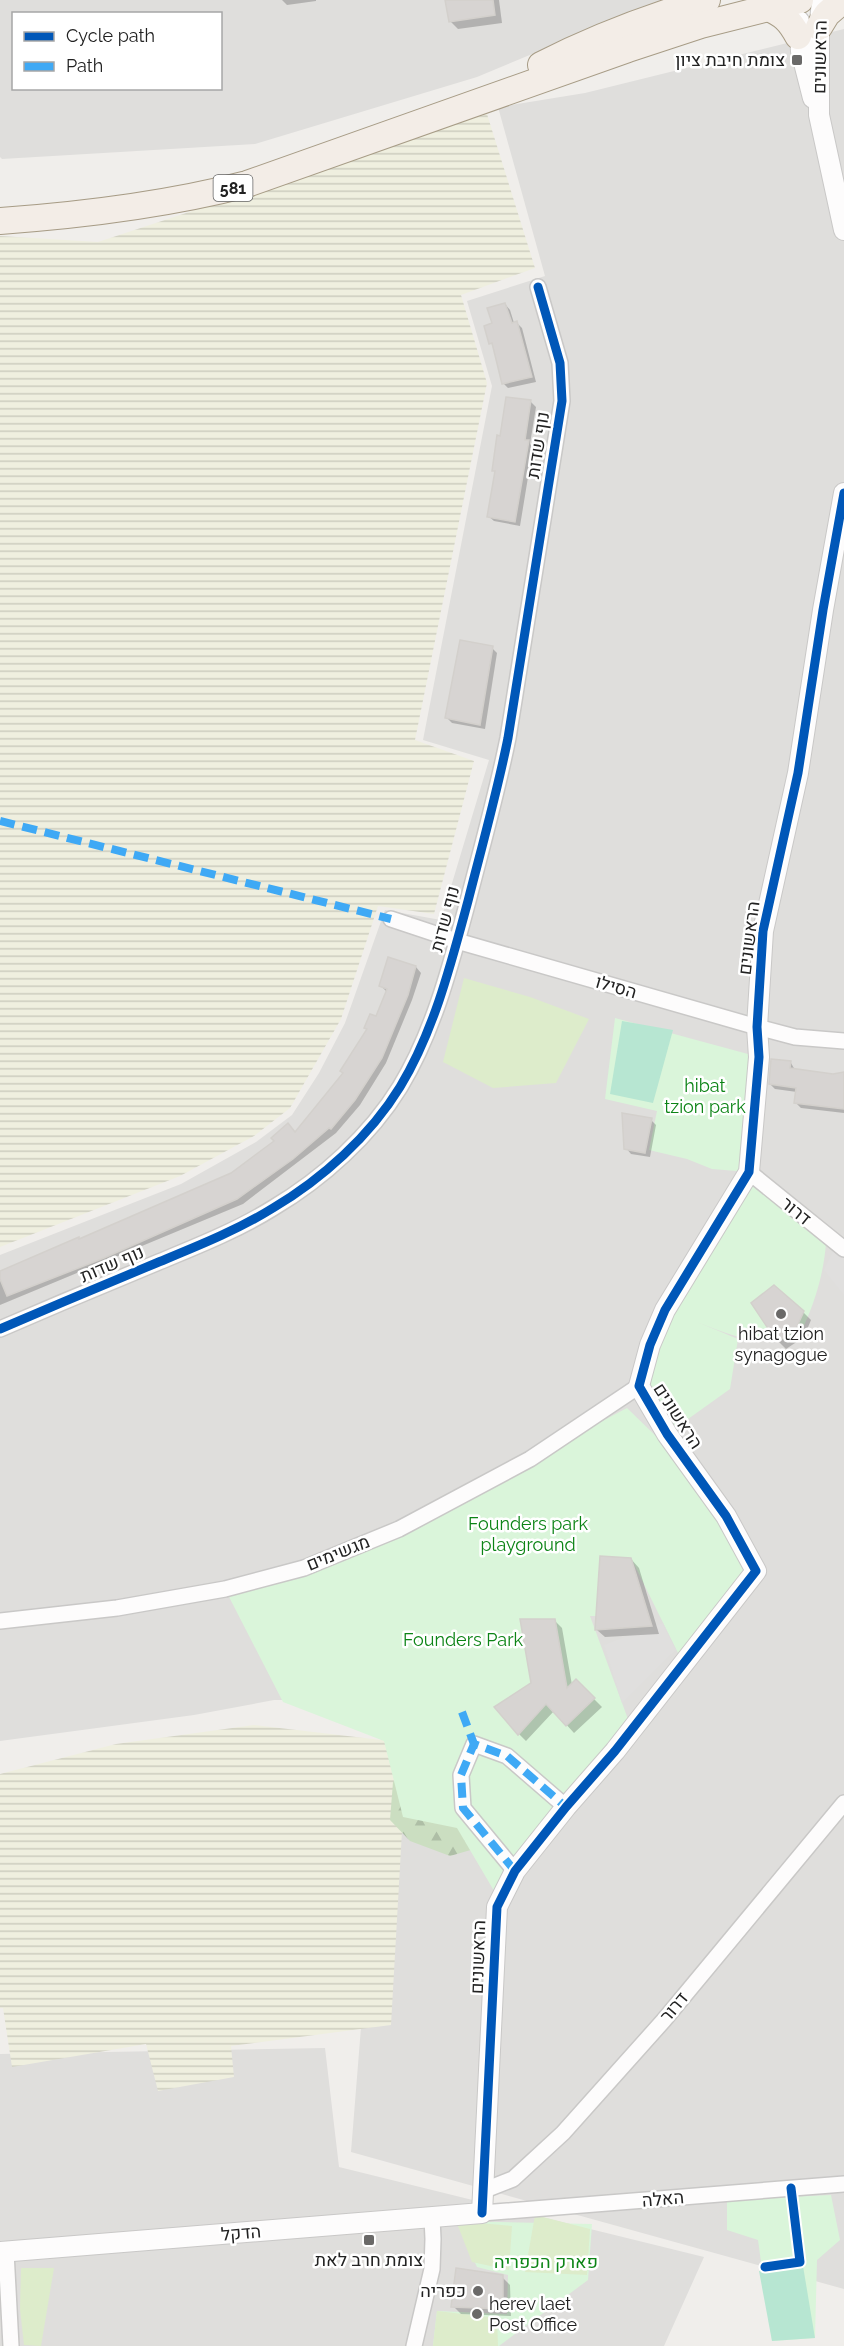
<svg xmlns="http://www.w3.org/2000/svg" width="844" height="2346" font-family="Raleway,Heebo,sans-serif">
<defs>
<pattern id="farmland-rules" width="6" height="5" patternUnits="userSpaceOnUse" patternTransform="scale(1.5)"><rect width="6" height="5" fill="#efefdf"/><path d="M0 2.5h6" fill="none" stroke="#cdcdbf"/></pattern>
<pattern id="forest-firs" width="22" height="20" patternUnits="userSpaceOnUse" patternTransform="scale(1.5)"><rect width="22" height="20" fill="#cbdec1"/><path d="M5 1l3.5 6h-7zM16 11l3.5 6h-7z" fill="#aebea6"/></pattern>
</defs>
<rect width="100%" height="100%" fill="#f0eeeb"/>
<g fill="#dfdedc" fill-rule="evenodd">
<path d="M0,0H678L607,23L477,77L255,144L2,159L0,157ZM14,14H220V88H14Z"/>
<path d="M844,29V2289L351,2152L384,1741L306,1700H274L194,1715L0,1741V1255L181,1184L256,1142L292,1115L319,1073L345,1023L385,910L441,920L489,760L423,740L492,386L467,301L545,276L498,107L585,93Z"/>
<path d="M325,2048L339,2167L704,2257L664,2346H0V2054Z"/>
</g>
<g fill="url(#farmland-rules)">
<path d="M487,114L535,268L461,295L487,383L415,740L474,761L434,914L378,906L341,1019L290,1108L254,1136L180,1176L0,1247V236L98,242Z"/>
<path d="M254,1725L407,1743L391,2025L231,2046L234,2077L158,2091L146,2044L12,2067L3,2008H0V1774L116,1744Z"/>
</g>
<path fill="url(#forest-firs)" d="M417,1760L481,1847L450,1856L410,1841L390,1820L393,1782Z"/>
<g fill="#daf5da">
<path d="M615,1018L759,1057L749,1172L712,1169L687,1159L649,1150L657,1111L605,1099Z"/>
<path d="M755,1178L826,1244C823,1277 814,1306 799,1336C757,1347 736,1337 697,1322L738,1339L730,1389L667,1434L639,1386L665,1310Z"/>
<path d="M627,1408L702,1481L756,1571L684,1665L631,1558L600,1556L596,1616H590L632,1730L500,1901L457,1828L403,1817L384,1741L283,1702L225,1589L326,1567Z"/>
<path d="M831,2195L840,2240L817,2260L815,2338L772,2341L758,2240L727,2230V2200Z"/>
<path d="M456,2221L592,2224L588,2280L499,2346H433L437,2311L507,2314L508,2275L477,2267Z"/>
</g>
<g fill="#ddeccb">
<path d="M464,978L530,997L589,1019L556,1083L493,1088L443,1062Z"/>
<path d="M535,2215L590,2229L587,2275L525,2272Z"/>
<path d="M456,2221L512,2226L509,2270L472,2262Z"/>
<path d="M21,2268H54L41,2346L24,2345L20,2309Z"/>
<path d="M437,2311L497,2318L498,2346H433Z"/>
</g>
<g fill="#b7e6d2">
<path d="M622,1021L673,1030L653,1103L610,1094Z"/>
<path d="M803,2266L815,2338L772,2341L759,2271Z"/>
</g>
<g fill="#e0dfde">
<path d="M837,1244L844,1249V1295L824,1270Z"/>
<path d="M663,1623L676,1650L622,1703L604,1645Z"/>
</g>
<g fill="#0003">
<path d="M282,0H316V1L287,5Z"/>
<path d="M447,0H499L502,23L458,29L450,21Z"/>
<path d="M505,304L510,310L514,323H517L522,328L536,382L508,388L503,383L494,346L491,343Z"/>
<path d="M531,402L536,407L530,444L533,447L520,526L494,521L488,516L496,473L493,470L502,438Z"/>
<path d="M492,648L497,653L485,729L452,723L447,718Z"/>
<path d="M389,959L416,967L421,973L412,1000L386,1063L360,1105L336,1133L243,1204L0,1305V1272L80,1241L231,1174L295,1134L345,1074L368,1030L366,1028L377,1017L387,992L381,986Z"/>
<path d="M791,1063L795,1070L833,1075L844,1074V1113L801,1108L796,1103L797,1092L775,1089L770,1084Z"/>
<path d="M651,1120L656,1125L650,1157L631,1154L626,1148Z"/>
<path d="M803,1312L811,1320L804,1337L786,1349L778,1341Z"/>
<path d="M631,1559L639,1568L659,1634L605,1637L597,1630Z"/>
<path d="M554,1620L562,1628L572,1685L576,1681L602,1707L574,1733L554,1711L526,1741L519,1734Z"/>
<path d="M502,2277L510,2285L511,2316L461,2314L453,2306Z"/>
</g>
<g fill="#d7d4d2" stroke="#d3d0cc" stroke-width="1.5">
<path d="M445,0H493L495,15L449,22Z"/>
<path d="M505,303L512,323L517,321L532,377L502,384L492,343L489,344L484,326L492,323L487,308Z"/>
<path d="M506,397L531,400L525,440H529L515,522L487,517L495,471H492L497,435L500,436Z"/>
<path d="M460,640L493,646L480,725L445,718Z"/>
<path d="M388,957L416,966L408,995L382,1058L355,1100L331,1129L329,1128L293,1159L237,1199L104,1258L7,1296L0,1279V1271L79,1237V1239L231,1173L274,1141L271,1138L288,1123L295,1132L343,1073L340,1071L367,1029L364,1028L370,1014L376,1016L387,989L379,986Z"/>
<path d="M771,1059L791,1061L790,1068L833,1074L844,1072V1109L794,1103L796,1088L769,1084Z"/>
<path d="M622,1113L652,1118L645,1153L624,1149Z"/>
<path d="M774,1285L804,1311L796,1329L777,1342L751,1303Z"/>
<path d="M600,1556L631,1558L652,1626L595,1630Z"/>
<path d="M520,1619H555L567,1688L576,1679L595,1698L566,1726L546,1704L518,1735L494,1707L531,1683Z"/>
<path d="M456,2268L503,2275V2309L451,2307Z"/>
</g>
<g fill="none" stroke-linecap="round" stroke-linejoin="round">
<defs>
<g id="minor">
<path d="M391,919L457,941L757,1027L795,1037L844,1041"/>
<path d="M749,1172L844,1249"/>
<path d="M0,1329C51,1307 103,1285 154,1264C195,1247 236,1231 273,1208C322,1179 370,1136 400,1087C434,1031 451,964 468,901C482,846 497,793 508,738L562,401L560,363L538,287"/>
<path d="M0,1621L117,1608L225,1589L304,1568L399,1529L530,1459L639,1386"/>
<path d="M515,1871L463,1808L461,1775L474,1744L507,1756L566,1807"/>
<path d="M485,2190L513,2179L563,2133L664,2020L844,1803"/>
<path d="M482,2213L844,2184"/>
<path d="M6,2252L11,2346"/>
<path d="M414,2346L432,2269L433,2239L432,2218"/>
</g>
<g id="tertiary">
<path d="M822,0L819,33V115L844,230"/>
<path d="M799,21L801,51L813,98"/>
<path d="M0,2252L482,2213L497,1907L515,1871L566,1807L615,1751L756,1571L726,1516L667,1434L639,1386L650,1345L665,1310L749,1172L759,1057L757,1027L763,931L798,773L823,610L844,493"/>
</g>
<g id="primary">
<path d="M768,8C783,14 790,21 798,36"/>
<path d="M819,27L827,14L843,0"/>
<path d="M541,65C594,38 649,17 707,0"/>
<path d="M0,221C83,215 166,205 247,184L628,49L701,25L800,0"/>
</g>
</defs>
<use href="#minor" stroke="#c9c8c7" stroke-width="18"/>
<use href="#tertiary" stroke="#c9c8c7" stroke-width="22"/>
<use href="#primary" stroke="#a79c86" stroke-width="28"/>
<use href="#minor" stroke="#fdfcfc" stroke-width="15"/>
<use href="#tertiary" stroke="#fdfcfc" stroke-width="20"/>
<use href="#primary" stroke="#f3ede7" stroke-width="26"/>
<g stroke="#3fa9f5" stroke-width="8" stroke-dasharray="15 8" stroke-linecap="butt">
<path d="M0,821L391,919"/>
<path d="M462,1712L474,1744"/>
<path d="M515,1871L463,1808L461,1775L474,1744L507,1756L566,1807"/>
</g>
<defs>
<g id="cycleway">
<path d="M0,1329C51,1307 103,1285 154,1264C195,1247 236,1231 273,1208C322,1179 370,1136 400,1087C434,1031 451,964 468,901C482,846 497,793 508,738L562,401L560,363L538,287"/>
<path d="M482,2213L497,1907L515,1871L566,1807L615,1751L756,1571L726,1516L667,1434L639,1386L650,1345L665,1310L749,1172L759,1057L757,1027L763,931L798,773L823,610L844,493"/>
<path d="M765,2267L800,2262L791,2188"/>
</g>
</defs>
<use href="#cycleway" stroke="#fff" stroke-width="13"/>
<use href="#cycleway" stroke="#0057b8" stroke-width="9"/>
</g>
<g fill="#6a6968" stroke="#fff" stroke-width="2">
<rect x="791" y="54" width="12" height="12" rx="3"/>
<circle cx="781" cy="1314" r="6"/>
<rect x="363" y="2234" width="12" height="12" rx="3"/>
<circle cx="478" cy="2291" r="6"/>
<circle cx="477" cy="2314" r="6"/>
</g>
<g text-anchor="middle" stroke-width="5" stroke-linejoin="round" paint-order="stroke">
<rect fill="#fff" stroke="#646464" stroke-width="1.5" x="213.5" y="175" width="39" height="26" rx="4.5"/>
<g font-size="16" font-weight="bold" fill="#222">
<text x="233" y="194">581</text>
</g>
<g font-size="18" fill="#222" stroke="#fff">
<text transform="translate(820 57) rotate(-89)" y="6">הראשונים</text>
<text transform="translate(538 445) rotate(-81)" y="6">נוף שדות</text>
<text transform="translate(445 919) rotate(-75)" y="6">נוף שדות</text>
<text transform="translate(749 938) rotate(-83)" y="6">הראשונים</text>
<text transform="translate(616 987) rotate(16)" y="6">הסילו</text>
<text transform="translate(796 1211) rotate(39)" y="6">דרור</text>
<text transform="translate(112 1264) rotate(-23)" y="6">נוף שדות</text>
<text transform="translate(678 1416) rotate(57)" y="6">הראשונים</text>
<text transform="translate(338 1553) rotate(-22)" y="6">מגשימים</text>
<text transform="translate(478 1957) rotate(-88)" y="6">הראשונים</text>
<text transform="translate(674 2007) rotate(-50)" y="6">דרור</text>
<text transform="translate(663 2199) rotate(-5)" y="6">האלה</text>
<text transform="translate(241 2233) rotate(-5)" y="6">הדקל</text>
</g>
<g font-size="18" fill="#222" stroke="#fff" text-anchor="end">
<text x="785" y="66">צומת חיבת ציון</text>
<text x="781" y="1340" text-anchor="middle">hibat tzion<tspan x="781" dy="21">synagogue</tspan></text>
<text x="369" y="2266" text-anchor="middle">צומת חרב לאת</text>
<text x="466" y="2297">כפריה</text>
<text x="489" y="2310" text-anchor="start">herev laet<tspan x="489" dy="21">Post Office</tspan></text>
</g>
<g font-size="18" fill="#0c8416" stroke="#fff">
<text x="705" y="1092">hibat<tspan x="705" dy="21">tzion park</tspan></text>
<text x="528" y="1530">Founders park<tspan x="528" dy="21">playground</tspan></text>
<text x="463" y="1646">Founders Park</text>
<text x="546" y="2268">פארק הכפריה</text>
</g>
</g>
<rect x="12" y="12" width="210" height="78" fill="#ffffff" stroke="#a7a7a7" stroke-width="1.5"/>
<rect x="24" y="32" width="30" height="9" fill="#0057b8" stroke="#a7a7a7" stroke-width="1.5"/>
<text x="66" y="42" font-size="18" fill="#222222">Cycle path</text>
<rect x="24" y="62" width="30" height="9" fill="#3fa9f5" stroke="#a7a7a7" stroke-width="1.5"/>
<text x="66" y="72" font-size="18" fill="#222222">Path</text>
</svg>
